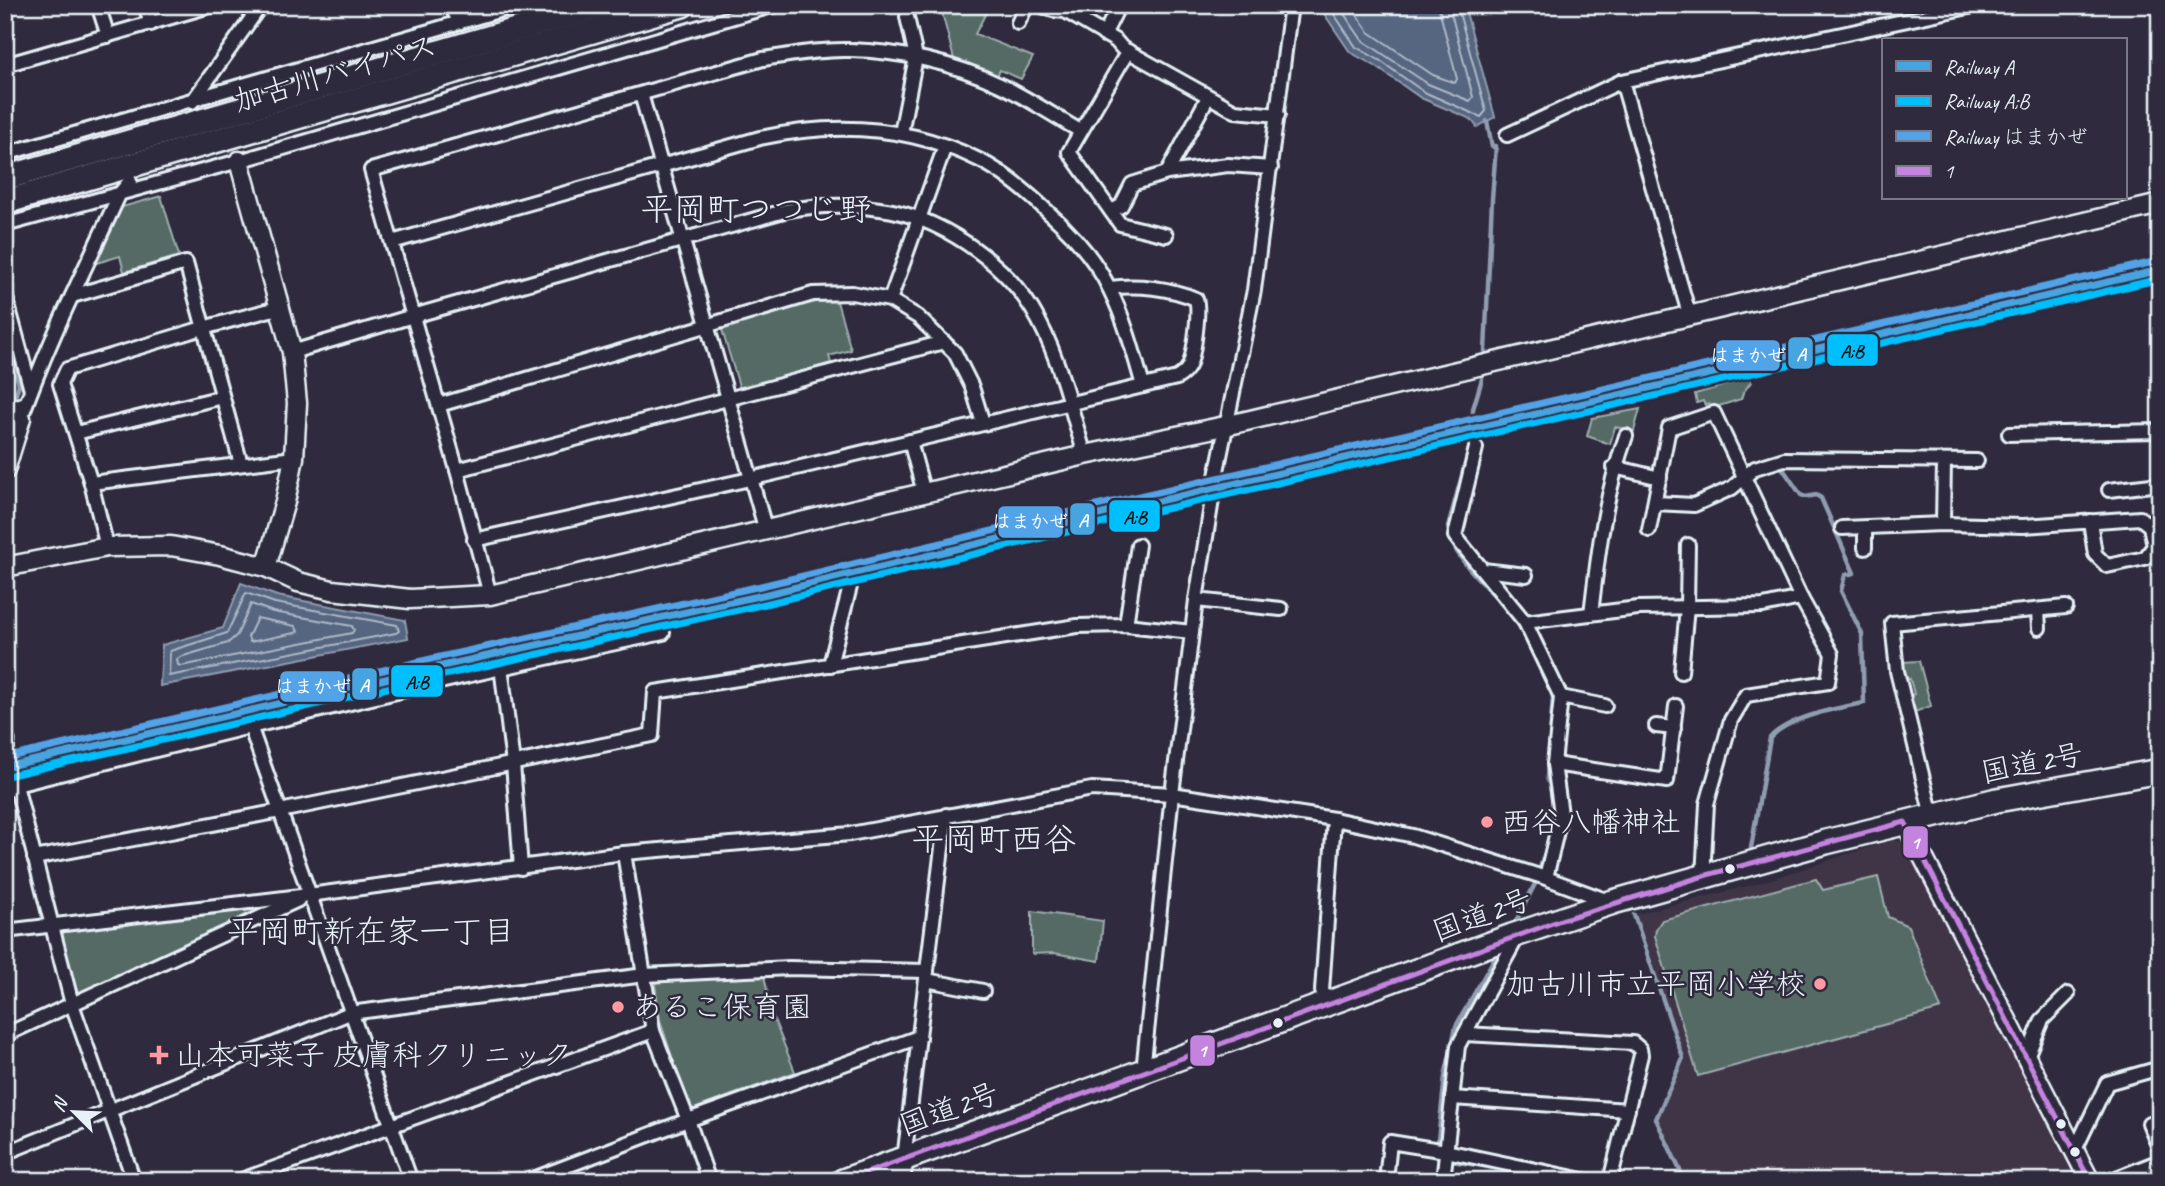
<svg xmlns="http://www.w3.org/2000/svg" width="2165" height="1186" font-family="Caveat,'Klee One',sans-serif">
<rect width="100%" height="100%" fill="#2f2a3d"/>
<filter id="ink" filterUnits="userSpaceOnUse"><feTurbulence type="fractalNoise" baseFrequency=".0143" numOctaves="2"/><feDisplacementMap in="SourceGraphic" scale="14" xChannelSelector="R" yChannelSelector="G"/><feConvolveMatrix kernelMatrix="1 2 1 2 8 2 1 2 1" color-interpolation-filters="sRGB"/></filter>
<g filter="url(#ink)">
<path fill="#413647" d="M1892,840L1909,843L2079,1181H1688L1658,1119L1686,1059L1637,914L1756,884Z"/>
<g fill="#546a65" stroke="#9eaeae" stroke-width="2">
<path d="M940,5H990L975,34L1033,57L1021,79L1000,70L997,76L954,59Z"/>
<path d="M161,196L179,256L124,272L120,256L97,263L122,207Z"/>
<path d="M836,298L851,350L829,356L831,363L740,389L722,330L816,300Z"/>
<path d="M1750,378L1751,382L1743,393L1741,399L1710,409L1709,404L1705,405L1703,401L1697,403L1695,394Z"/>
<path d="M1640,409L1634,431L1615,427L1610,444L1587,436L1592,418Z"/>
<path d="M1919,661L1931,706L1915,712L1914,706L1911,707L1908,696L1914,694L1910,679L1905,680L1902,662Z"/>
<path d="M1878,877L1888,917L1908,926L1941,1009L1698,1076L1655,936L1656,929L1662,920L1816,879L1823,890Z"/>
<path d="M255,906L257,912L81,993L74,988L60,938L65,930Z"/>
<path d="M1032,911L1103,921L1099,961L1054,953L1032,954Z"/>
<path d="M764,976L773,1017L795,1072L694,1109L688,1106L660,1020L655,984L660,979Z"/>
</g>
<g fill="#566580" stroke="#909db0" stroke-width="2">
<path d="M1321,5H1464L1495,117L1477,127L1471,119L1421,98L1375,66L1350,52L1325,15Z"/>
<path d="M241,583L277,596L405,620L408,638L160,686L162,645L223,628Z"/>
</g>
<g fill="none" stroke-linecap="round" stroke-linejoin="round">
<g stroke="#aeb9c8" stroke-width="2">
<path d="M1328,5L1356,47L1379,60L1424,92L1481,117L1486,111L1457,5"/>
<path d="M1338,5L1362,40L1428,84L1470,101L1473,97L1449,5"/>
<path d="M1350,5L1369,32L1433,75L1455,83L1457,79L1438,5"/>
<path d="M246,593L275,603L397,625L399,631L396,633L169,676L170,651L227,633Z"/>
<path d="M251,604L273,612L352,626L354,630L352,633L181,666L178,665L177,659L180,657L228,643L237,635Z"/>
<path d="M257,618L295,626L298,631L295,633L250,642L248,637Z"/>
</g>
<g stroke="#909db0" stroke-width="4.5">
<path d="M5,337L19,384L13,404"/>
<path d="M1485,351L1492,199L1496,146L1492,147L1487,121"/>
<path d="M1473,419V409L1482,379"/>
<path d="M1472,438L1448,527C1451,561 1496,592 1515,619C1523,631 1529,645 1536,658"/>
<path d="M1551,688L1553,697L1547,778L1553,793"/>
<path d="M1751,848L1770,738C1788,717 1837,708 1864,703L1862,634L1841,591L1845,575L1854,573L1821,498L1816,495L1806,497L1801,495L1781,466"/>
<path d="M1634,915L1683,1058L1656,1119L1685,1181"/>
<path d="M1513,927L1536,882L1551,832"/>
<path d="M1438,1140L1445,1077L1456,1026L1499,950"/>
<path d="M1452,1161L1507,1170"/>
</g>
<defs>
<g id="street">
<path d="M98,5L108,36"/>
<path d="M145,5L151,24"/>
<path d="M450,5L460,22"/>
<path d="M1040,5L1053,10L1065,11L1116,41L1122,48L1235,111L1278,115"/>
<path d="M1018,23L1027,5"/>
<path d="M1104,35L1119,5"/>
<path d="M1128,51L1069,152L1120,224L1166,235"/>
<path d="M5,65L213,5"/>
<path d="M1622,81L1690,317"/>
<path d="M641,94L766,531"/>
<path d="M192,102L261,5"/>
<path d="M901,133L916,57L907,17"/>
<path d="M1507,135L1622,81L1978,5"/>
<path d="M5,154L519,5"/>
<path d="M1167,173L1208,97"/>
<path d="M1111,211L1121,206L1132,184L1167,173L1228,165L1271,168"/>
<path d="M5,225L239,161L775,5"/>
<path d="M392,242L760,138C835,122 909,125 979,160C1004,172 1027,192 1047,211C1072,233 1096,260 1110,290C1125,320 1134,354 1143,386"/>
<path d="M5,294L31,390"/>
<path d="M72,296L186,263L241,464"/>
<path d="M890,300L945,146"/>
<path d="M292,352L413,316L784,211C817,205 848,204 880,209C938,216 1002,260 1032,309C1059,353 1070,407 1085,455"/>
<path d="M439,405L813,294L852,293L890,300L918,317L955,353L972,387L983,423"/>
<path d="M5,410L26,403"/>
<path d="M5,424L21,418C48,341 86,267 120,193L130,181"/>
<path d="M76,433L222,397"/>
<path d="M2009,434L2160,431"/>
<path d="M910,441L924,493"/>
<path d="M1476,448L1455,536L1525,622L1561,697L1554,764L1561,814L1546,878"/>
<path d="M1614,467L1660,478"/>
<path d="M457,470L944,342"/>
<path d="M91,483L294,458"/>
<path d="M2109,490L2160,484"/>
<path d="M1655,503L1694,505L1732,488L1755,468L1784,459L1977,461"/>
<path d="M1943,524L1944,461"/>
<path d="M1842,528L1943,524L2023,526L2140,518L2150,526L2154,546L2145,558L2107,566L2095,554L2090,521"/>
<path d="M1865,528V548"/>
<path d="M1649,530L1669,428L1714,413L1801,598L1832,654L1828,682L1746,695L1731,720L1707,804L1703,877"/>
<path d="M474,540L750,479L1177,378C1182,375 1186,372 1189,366C1194,354 1200,311 1196,299C1170,288 1137,284 1110,288"/>
<path d="M107,547L91,483L60,384L67,369L203,328L281,307"/>
<path d="M1483,570L1526,575"/>
<path d="M490,595L457,470L371,170L763,59C791,55 820,49 849,50C900,51 954,63 1000,85C1028,98 1054,116 1080,131"/>
<path d="M1196,600L1281,609"/>
<path d="M2038,610L2039,628"/>
<path d="M1591,614C1598,553 1605,494 1626,436"/>
<path d="M1525,622L1638,608L1763,606L1801,598"/>
<path d="M1126,625L1138,545"/>
<path d="M830,665L850,587"/>
<path d="M501,666L513,764L521,868"/>
<path d="M1681,672L1687,607L1688,545"/>
<path d="M1561,697L1605,706"/>
<path d="M250,726L411,1181"/>
<path d="M1656,726L1674,728"/>
<path d="M5,742L72,1004L134,1181"/>
<path d="M1554,764L1667,781L1676,706"/>
<path d="M5,792L16,785C231,731 446,678 663,633"/>
<path d="M1932,816L1897,671L1892,623L2066,607"/>
<path d="M624,853L653,1031L688,1120L709,1181"/>
<path d="M34,858L280,811L652,735L655,692L1077,626L1126,625L1192,632"/>
<path d="M5,931L309,895L624,853L850,834L1092,789L1172,794L1334,819L1413,836L1546,878L1608,901"/>
<path d="M926,980L983,991"/>
<path d="M1327,1004L1322,991L1334,819"/>
<path d="M1465,1034L1633,1043L1640,1049L1641,1055L1610,1181"/>
<path d="M5,1035L298,900"/>
<path d="M2026,1059L2042,1020L2068,994"/>
<path d="M1143,1071L1172,794L1196,600L1215,481L1254,290L1291,5"/>
<path d="M1452,1098L1628,1110"/>
<path d="M2149,1123L2160,1149"/>
<path d="M2074,1152L2107,1083L2160,1068"/>
<path d="M5,1153L350,1013L645,975L789,968L927,971"/>
<path d="M904,1159L946,815"/>
<path d="M239,1181L653,1031"/>
<path d="M528,1181L688,1120L919,1037"/>
<path d="M1386,1181L1390,1142L1446,1151L1588,1181"/>
<path d="M1443,1181L1458,1046L1519,934"/>
<path d="M2109,1181L2160,1161"/>
</g>
<g id="secondary">
<path d="M239,161L292,352L297,403L294,458L285,502L266,567"/>
<path d="M5,470L21,418"/>
<path d="M5,567L107,547L171,546L220,555L266,567L298,582L332,590L410,599L490,595L1085,455L1225,426L2160,204"/>
<path d="M5,741V742"/>
<path d="M1905,822L2090,1181"/>
<path d="M900,1181L904,1159"/>
</g>
<g id="highway">
<path d="M5,178L602,5"/>
<path d="M5,202L682,5"/>
<path d="M843,1181L1512,936L1613,902L1826,842L1997,800L2160,771"/>
</g>
</defs>
<use href="#street" stroke="#e8f1f8" stroke-width="18"/>
<use href="#secondary" stroke="#e8f1f8" stroke-width="23"/>
<use href="#highway" stroke="#e8f1f8" stroke-width="28"/>
<use href="#street" stroke="#2f2a3d" stroke-width="12"/>
<use href="#secondary" stroke="#2f2a3d" stroke-width="18"/>
<use href="#highway" stroke="#2f2a3d" stroke-width="23"/>
<defs>
<path id="bus-1" d="M844,1181L1561,920L1707,875L1905,822L2090,1181"/>
</defs>
<use href="#bus-1" stroke="#2f2a3d" stroke-width="10"/>
<use href="#bus-1" stroke="#c483df" stroke-width="5"/>
<defs>
<path id="rail-1" d="M5,767L433,668L763,595L1111,512L2160,270"/>
<path id="rail-2" d="M7,776L435,677L765,604L1113,521L2160,279"/>
<path id="rail-3" d="M5,758L431,659L761,586L1109,503L2158,261"/>
</defs>
<use href="#rail-1" stroke="#2f2a3d" stroke-width="12"/>
<use href="#rail-2" stroke="#2f2a3d" stroke-width="12"/>
<use href="#rail-3" stroke="#2f2a3d" stroke-width="12"/>
<use href="#rail-1" stroke="#46a4e1" stroke-width="7"/>
<use href="#rail-2" stroke="#00bfff" stroke-width="7"/>
<use href="#rail-3" stroke="#53a3e8" stroke-width="7"/>
</g>
</g>
<g fill="#ff9aa2" stroke="#2f2a3d" stroke-width="2.5">
<circle cx="1487" cy="822" r="7"/>
<circle cx="1820" cy="984" r="7"/>
<circle cx="618" cy="1007" r="7"/>
<path d="M155.5 1044.5h7v7h7v7h-7v7h-7v-7h-7v-7h7z"/>
</g>
<g fill="#e8f1f8" stroke="#2f2a3d" stroke-width="2.5">
<circle cx="1730" cy="869" r="6"/>
<circle cx="1278" cy="1023" r="6"/>
<circle cx="2061" cy="1124" r="6"/>
<circle cx="2075" cy="1152" r="6"/>
</g>
<g text-anchor="middle" stroke-width="5" stroke-linejoin="round" paint-order="stroke">
<g font-size="30" fill="#e8f1f8" stroke="#2f2a3d">
<text transform="translate(335 73) rotate(-16)" y="10">加古川バイパス</text>
<text transform="translate(2032 763) rotate(-11)" y="10">国道2号</text>
<text transform="translate(1482 915) rotate(-20)" y="10">国道2号</text>
<text transform="translate(949 1109) rotate(-20)" y="10">国道2号</text>
</g>
<g font-size="30" fill="#e8f1f8" stroke="#2f2a3d" text-anchor="start">
<text x="1501" y="832">西谷八幡神社</text>
<text x="1806" y="994" text-anchor="end">加古川市立平岡小学校</text>
<text x="632" y="1017">あるこ保育園</text>
<text x="175" y="1065">山本可菜子 皮膚科クリニック</text>
</g>
<g font-size="32" fill="#e8f1f8" stroke="#2f2a3d">
<text x="371" y="942">平岡町新在家一丁目</text>
</g>
<g font-size="33" fill="#e8f1f8" stroke="#2f2a3d">
<text x="756" y="220">平岡町つつじ野</text>
<text x="994" y="850">平岡町西谷</text>
</g>
</g>
<g stroke="#2f2a3d" stroke-width="2.5">
<rect x="1826" y="333" width="53" height="34" rx="7" fill="#00bfff"/>
<rect x="1787" y="336" width="27" height="34" rx="7" fill="#46a4e1"/>
<rect x="1715" y="339" width="66" height="33" rx="7" fill="#53a3e8"/>
<rect x="1108" y="499" width="53" height="34" rx="7" fill="#00bfff"/>
<rect x="1069" y="502" width="27" height="34" rx="7" fill="#46a4e1"/>
<rect x="997" y="505" width="67" height="34" rx="7" fill="#53a3e8"/>
<rect x="390" y="664" width="54" height="34" rx="7" fill="#00bfff"/>
<rect x="351" y="667" width="27" height="34" rx="7" fill="#46a4e1"/>
<rect x="279" y="670" width="67" height="33" rx="7" fill="#53a3e8"/>
<rect x="1902" y="825" width="27" height="34" rx="7" fill="#c483df"/>
<rect x="1189" y="1034" width="27" height="33" rx="7" fill="#c483df"/>
</g>
<g font-size="19" text-anchor="middle" font-weight="bold" fill="#fff">
<text x="1801" y="360">A</text>
<text x="1748" y="362">はまかぜ</text>
<text x="1083" y="526">A</text>
<text x="1030" y="528">はまかぜ</text>
<text x="364" y="691">A</text>
<text x="313" y="693">はまかぜ</text>
<text x="1915" y="849">1</text>
<text x="1202" y="1057">1</text>
</g>
<g font-size="19" text-anchor="middle" font-weight="bold" fill="#111">
<text x="1852" y="357">A;B</text>
<text x="1135" y="523">A;B</text>
<text x="417" y="688">A;B</text>
</g>
<rect width="2165" height="1186" fill="none" stroke="#2f2a3d" stroke-width="28"/>
<rect x="14" y="14" width="2137" height="1158" fill="none" stroke="#e8f1f8" stroke-width="2.5" filter="url(#ink)"/>
<rect x="1882" y="38" width="245" height="161" fill="#2f2a3d" stroke="#797a88" stroke-width="2"/>
<rect x="1896" y="61" width="35" height="10" fill="#46a4e1" stroke="#797a88" stroke-width="2"/>
<text x="1944" y="74" font-size="21" fill="#e8f1f8">Railway A</text>
<rect x="1896" y="96" width="35" height="10" fill="#00bfff" stroke="#797a88" stroke-width="2"/>
<text x="1944" y="108" font-size="21" fill="#e8f1f8">Railway A;B</text>
<rect x="1896" y="131" width="35" height="10" fill="#53a3e8" stroke="#797a88" stroke-width="2"/>
<text x="1944" y="144" font-size="21" fill="#e8f1f8">Railway はまかぜ</text>
<rect x="1896" y="166" width="35" height="10" fill="#c483df" stroke="#797a88" stroke-width="2"/>
<text x="1944" y="178" font-size="21" fill="#e8f1f8">1</text>
<g transform="translate(74 1112) rotate(294)" stroke="#2f2a3d" stroke-width="5" paint-order="stroke">
<path d="M0-5L12 26L0 18L-12 26Z" fill="#e8f1f8"/>
<text y="-10" font-size="19" font-weight="bold" text-anchor="middle" fill="#e8f1f8">N</text>
</g>
</svg>
